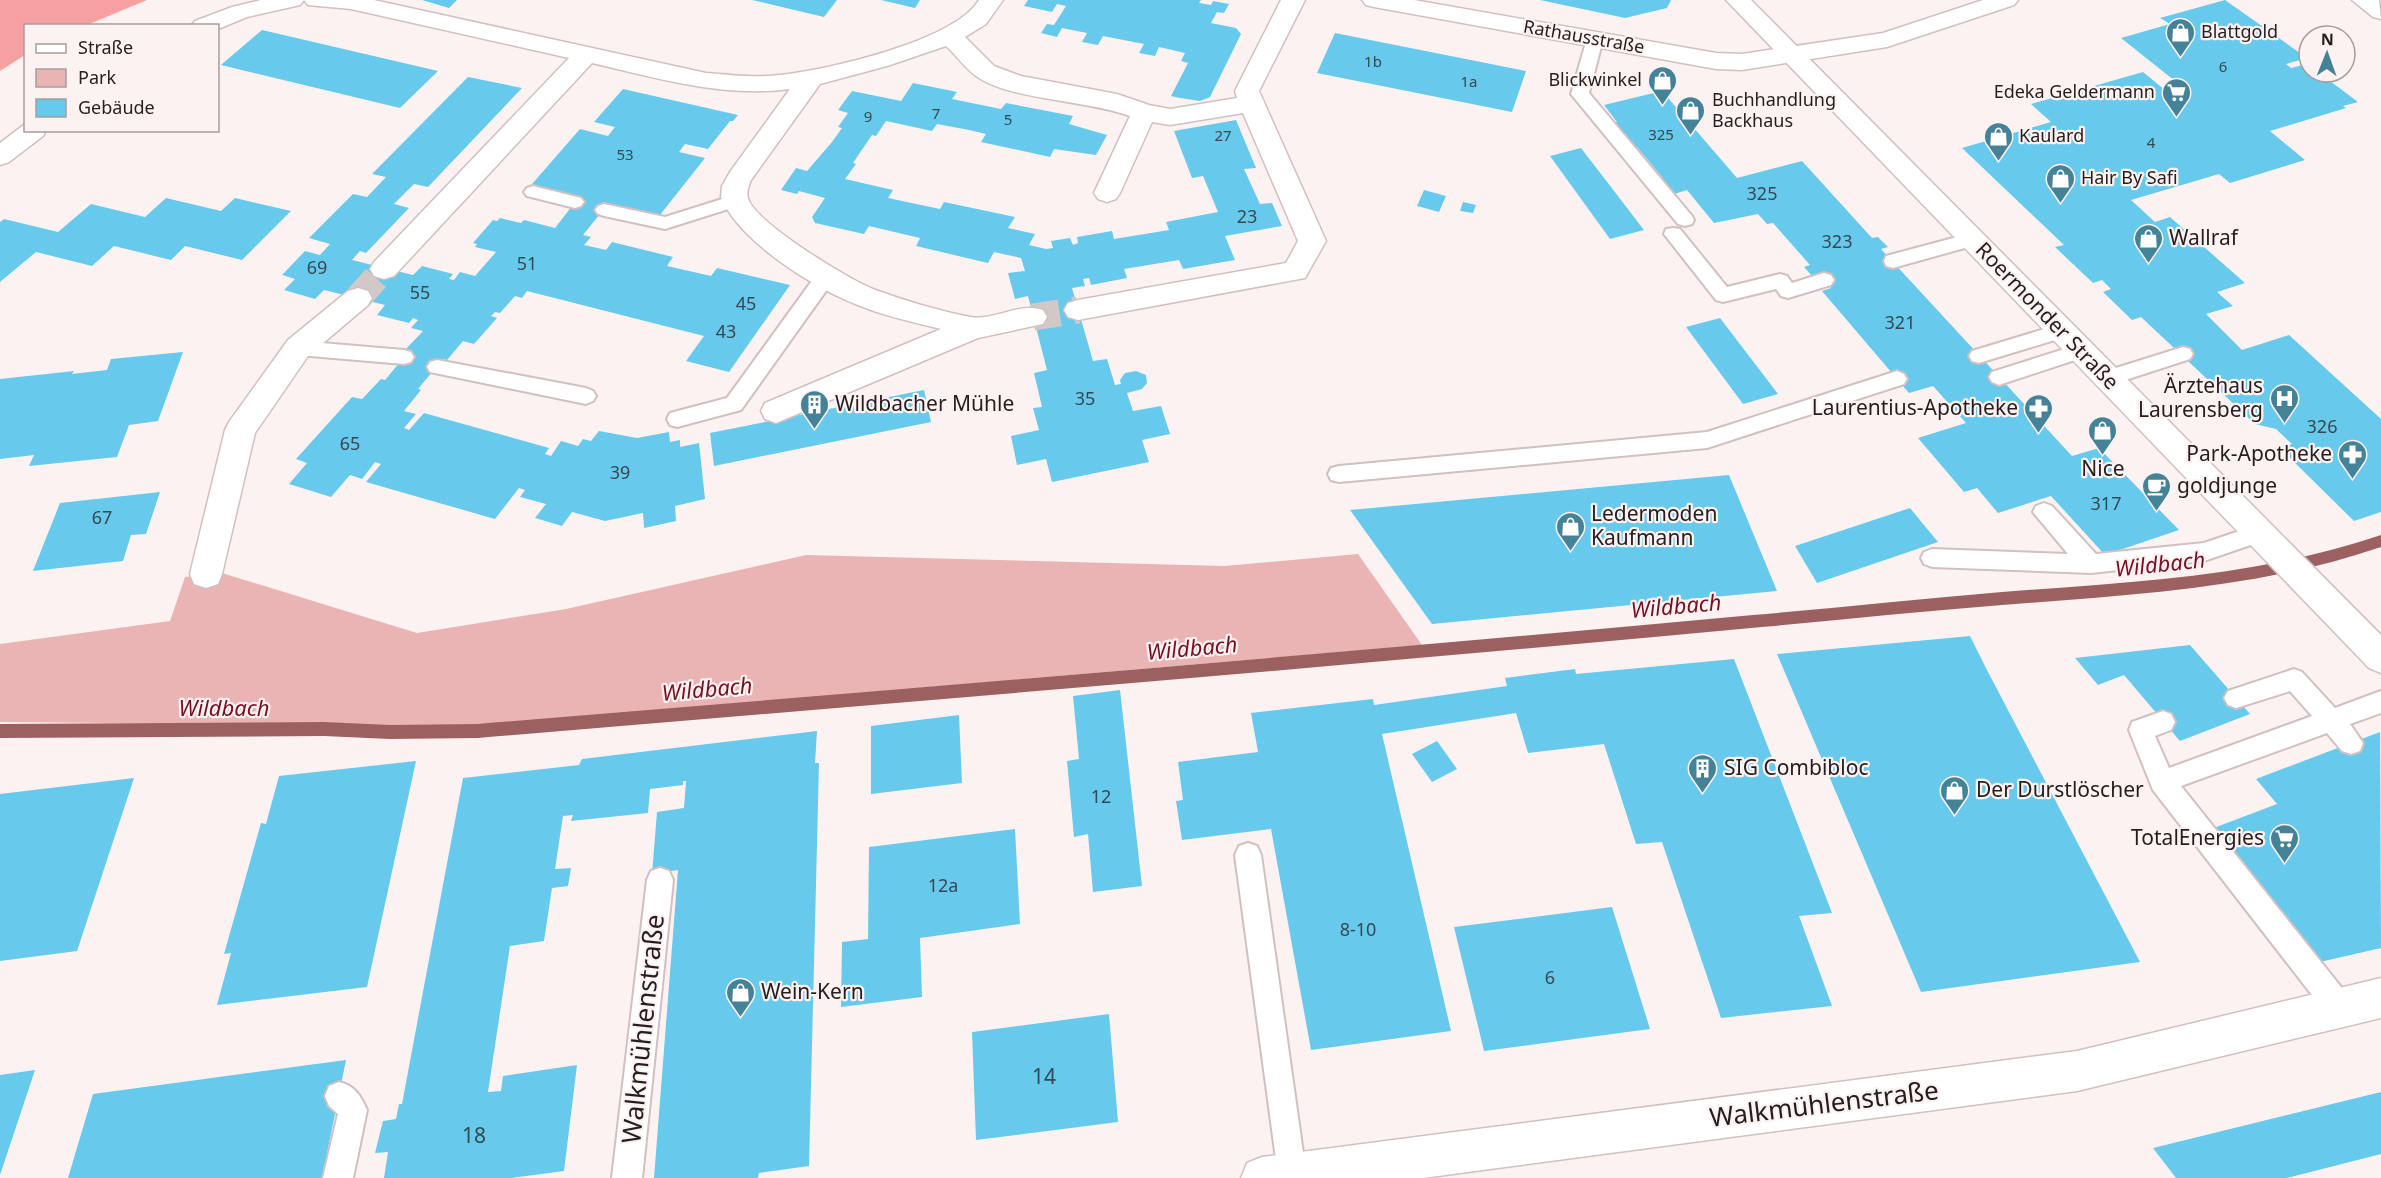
<svg xmlns="http://www.w3.org/2000/svg" width="2381" height="1178" font-family="'Noto Sans',sans-serif">
<rect width="100%" height="100%" fill="#fdf2f2"/>
<path fill="#ebb4b4" d="M1358,554L1422,645L477,726L0,722V644L170,621L185,577L222,573L417,633L566,609L806,555L1224,566Z"/>
<path fill="#f7a0a2" d="M0,0H147L87,25L26,26L25,55L0,71Z"/>
<g fill="none" stroke-linecap="round" stroke-linejoin="round">
<path fill="#9c6061" fill-rule="evenodd" d="M2381,535V547C2258,589 2130,595 2002,605C1922,611 1842,620 1762,627C1335,667 906,702 478,738L390,739L324,736L0,738V724L324,722L390,725L478,724C903,689 1328,654 1753,615C1836,608 1919,599 2002,592C2130,582 2258,577 2381,535Z"/>
</g>
<g fill="#67c9eb">
<path d="M422,0H457L449,8Z"/>
<path d="M752,0H837L824,17Z"/>
<path d="M881,0H920L915,8Z"/>
<path d="M1028,0H1201L1199,3L1211,5L1213,1L1229,4L1224,13L1217,12L1211,23L1236,28L1241,34L1210,97L1200,101L1180,98L1171,96L1188,63L1181,61L1185,53L1159,47L1155,56L1139,53L1144,44L1103,36L1098,45L1082,42L1087,33L1062,28L1057,37L1041,33L1047,24L1054,25L1066,6L1057,4L1052,12L1024,6Z"/>
<path d="M1540,0H1671L1667,8L1625,18Z"/>
<path d="M2225,0L2307,58L2286,64L2291,68L2307,64L2309,66V72H2318L2358,102L2343,106L2346,108L2270,131L2305,160L2230,183L2219,174L2131,200L2155,222L2170,217L2245,283L2217,292L2233,306L2206,314L2242,350L2289,335L2381,419V512L2354,521L2289,457V445L2292,444L2276,429L2255,424L2141,317L2132,320L2103,292L2111,289L2102,280L2093,283L2055,247L2064,245L1962,148L2051,122L2031,104L2143,72L2165,90L2180,85L2121,38L2170,24L2160,18Z"/>
<path d="M262,30L438,71L400,108L221,65Z"/>
<path d="M1335,33L1526,71L1512,112L1317,73Z"/>
<path d="M468,77L522,88L428,187L414,184L394,204L409,208L366,253L360,251L352,260L413,275L422,266L453,274L449,279L454,280L460,272L475,276L496,252L475,247L477,244L473,243L493,220L497,221L500,218L521,223L524,220L555,228L579,197L532,184L580,129L608,136L615,127L594,122L623,89L738,115L733,121H730L708,149L685,144L679,152L705,158L660,215L608,204L583,235L591,237L584,245L606,250L612,242L673,257L667,266L711,276L717,268L790,285L729,372L686,361L704,336L527,291L522,298L515,296L500,313L495,312L491,316L497,318L474,344L463,341L447,360L443,359L418,389L421,390L404,411L416,414L404,428L409,430L424,413L549,448L545,454L551,456L561,441L578,446L583,439L591,441L599,431L637,438L669,432L670,442L680,440V447L699,443L705,499L675,506L676,521L644,528L643,513L605,521L572,512L562,526L535,518L546,504L520,497L525,490L519,488L495,519L366,482L381,464L375,462L362,479L350,475L331,497L289,484L307,463L296,459L352,397L362,399L381,379L385,380L410,350L406,349L423,331L411,328L418,320L413,318L409,323L377,315L385,305L324,290L315,299L284,290L295,279L282,275L305,251L320,255L330,244L309,238L353,194L367,197L386,177L372,174Z"/>
<path d="M913,83L957,92L952,99L1001,109L1006,103L1073,116L1069,124L1107,135L1096,155L1054,149L1050,157L981,142L986,134L969,130L937,124L932,131L886,121L876,136L872,135L853,163L856,164L845,179L893,190L888,198L940,209L944,202L1015,217L1008,228L1035,234L1029,245L1046,249L1053,248L1051,241L1070,238L1073,245L1078,243L1077,237L1112,231L1114,239L1169,230L1166,222L1218,212L1203,176L1192,178L1174,131L1236,120L1256,168L1244,169L1260,204L1272,203L1282,226L1225,236L1235,260L1183,269L1179,260L1124,269L1127,278L1091,285L1089,278L1083,279L1085,286L1072,288L1093,361L1107,359L1115,385L1121,384L1120,380L1125,373L1136,371L1146,375L1147,383L1142,389L1127,393L1133,411L1161,406L1170,434L1142,440L1149,462L1052,482L1046,459L1017,465L1011,436L1039,430L1033,408L1042,407L1034,373L1047,370L1028,296L1015,299L1008,273L1025,271L1021,258L994,252L988,263L916,246L920,238L869,226L864,234L815,223L812,217L825,198L799,191L797,194L781,190L796,168L807,171L832,142L842,128L838,127L848,113L838,110L852,91L901,101Z"/>
<path d="M1662,91L1737,178L1802,161L1872,238L1878,237L1888,247L1881,249L2072,456L2099,448L2179,530L2105,555L2051,496L1998,513L1977,488L1964,492L1918,438L1966,423L1933,386L1909,393L1822,291L1831,288L1818,274L1812,276L1804,267L1810,265L1773,223L1767,224L1758,214L1714,223L1687,190L1671,195L1658,178L1662,177L1637,147L1633,148L1613,122H1617L1604,105Z"/>
<path d="M1581,148L1644,230L1610,239L1550,156Z"/>
<path d="M1424,190L1446,196L1439,212L1417,206Z"/>
<path d="M166,198L221,211L235,198L291,211L242,260L185,246L171,260L114,246L92,266L36,252L0,282V222L4,219L58,232L91,204L145,217Z"/>
<path d="M1463,202L1476,205L1473,213L1460,211Z"/>
<path d="M1720,318L1778,394L1743,404L1686,327Z"/>
<path d="M183,352L158,421L129,425L117,457L29,466L34,455L0,459V379L74,371L72,374L107,370L111,359Z"/>
<path d="M924,390L931,422L714,466L710,433Z"/>
<path d="M1729,475L1777,591L1432,624L1350,510Z"/>
<path d="M160,492L146,534L131,535L123,561L33,571L60,503Z"/>
<path d="M1910,508L1938,542L1817,583L1795,546Z"/>
<path d="M1970,636L1987,670L2140,962L1921,992L1777,654Z"/>
<path d="M2190,645L2250,714L2180,741L2124,675L2098,685L2075,658Z"/>
<path d="M1734,659L1832,913L1799,916L1832,1006L1721,1018L1662,842L1636,844L1604,744L1528,753L1516,713L1382,734L1451,1031L1311,1050L1271,829L1182,840L1176,801L1183,800L1178,762L1258,752L1251,713L1373,699L1374,705L1507,686L1505,678L1575,669L1576,674Z"/>
<path d="M1120,690L1142,886L1093,892L1088,834L1074,837L1067,761L1079,759L1073,696Z"/>
<path d="M959,715L962,783L871,794V726Z"/>
<path d="M817,731L815,763H819L809,1166L759,1173L758,1178H654L678,870L652,874L657,812L684,808L686,781H683V785L650,789L648,813L571,821L573,815L563,816L555,869L571,868L568,886L552,888L544,941L510,946L488,1092L501,1091L503,1076L577,1065L564,1171L511,1178H384L388,1152L375,1153L383,1121L396,1119L399,1104H402L463,778L579,765L582,759Z"/>
<path d="M2380,732L2381,948L2320,962L2211,829L2277,804L2256,779Z"/>
<path d="M1437,741L1457,769L1432,782L1412,754Z"/>
<path d="M416,761L367,987L217,1005L231,953L224,954L261,823L266,824L279,776Z"/>
<path d="M134,778L77,951L0,961V794Z"/>
<path d="M1015,829L1020,924L920,938L922,997L841,1007L842,942L868,939L869,847Z"/>
<path d="M1612,907L1650,1029L1484,1051L1454,927Z"/>
<path d="M1109,1014L1118,1122L976,1140L972,1032Z"/>
<path d="M346,1060L322,1178H68L93,1094Z"/>
<path d="M35,1070L0,1175V1075Z"/>
<path d="M2381,1092V1154L2287,1178H2176L2153,1148Z"/>
</g>
<g fill="none" stroke-linecap="round" stroke-linejoin="round">
<g stroke="#d2c8c8" stroke-width="27" stroke-dasharray="27 14" stroke-linecap="butt">
<path d="M358,298L384,269"/>
<path d="M1033,317L1078,310"/>
</g>
<defs>
<g id="service">
<path d="M1595,34L1603,39L1589,93L1692,216L1694,220L1692,224L1685,226L1678,224L1571,94L1587,39Z"/>
<path d="M533,186L581,198L584,202L581,206L575,208L527,196L524,192L527,188Z"/>
<path d="M735,195L741,197L744,201L741,205L665,229L604,216L598,214L595,210L598,206L604,204L665,217Z"/>
<path d="M1673,228L1680,229L1727,287L1780,274L1787,276L1792,283L1824,273L1831,275L1834,280L1831,285L1788,298L1781,296L1776,289L1723,302L1716,300L1664,234L1666,229Z"/>
<path d="M1972,233L1979,234L1981,239L1979,244L1893,268L1886,266L1884,261L1886,256Z"/>
<path d="M826,269L833,271L836,276L833,281L741,410L677,427L670,425L667,419L670,413L727,398L819,271Z"/>
<path d="M2061,324L2068,326L2071,331L2068,336L1979,363L1972,361L1969,356L1972,351Z"/>
<path d="M298,341L404,350L411,352L414,357L411,362L404,364L298,355L291,353L288,348L291,343Z"/>
<path d="M2080,344L2087,346L2090,351L2087,356L1999,385L1992,382L1989,377L1992,372Z"/>
<path d="M2183,347L2190,349L2193,354L2190,359L2107,386L2100,383L2097,378L2100,373Z"/>
<path d="M437,360L586,388L593,391L596,396L593,401L586,404L430,372L427,367L430,362Z"/>
<path d="M1897,371L1904,374L1907,379L1904,384L1707,448L1339,482L1331,480L1328,474L1331,468L1339,466L1707,432Z"/>
<path d="M2044,503L2052,506L2096,554L2204,543L2260,524L2268,527L2271,533L2268,539L2204,561L2091,573L1932,567L1924,564L1921,558L1924,552L1932,549L2068,554L2033,512L2036,506Z"/>
<path d="M2294,669L2302,672L2335,708L2381,691V713L2350,724L2363,743L2360,751L2351,754L2342,751L2327,733L2181,786L2349,997L2353,1007L2349,1017L2339,1021L2329,1017L2153,790L2129,730L2132,722L2163,711L2171,714L2175,722L2171,730L2155,736L2169,768L2312,716L2290,691L2236,708L2228,705L2224,698L2228,691Z"/>
<path d="M1248,843L1257,846L1261,855L1306,1174L1305,1178H1279L1278,1174L1235,855L1239,846Z"/>
<path d="M660,868L669,871L673,880L642,1178H612L647,880L651,871Z"/>
<path d="M339,1082C354,1085 361,1096 367,1110L353,1178H323L338,1114L329,1106L325,1096L329,1086Z"/>
</g>
<g id="minor">
<path d="M261,0H304L300,5L247,17L218,29V26H191L195,21L232,7Z"/>
<path d="M304,0H374L706,73C730,75 755,78 780,75C827,70 955,41 979,0H1003L986,24L965,37L994,66L1021,76L1117,94L1149,105L1170,109L1237,98L1235,91L1281,0H1305L1259,91L1326,241L1305,278L1078,320L1068,317L1064,310L1068,303L1078,300L1286,263L1298,241L1243,113L1170,125L1152,122L1120,193L1116,199L1107,202L1098,199L1094,193L1130,116C1087,100 1009,100 976,76C965,68 956,55 946,46L887,66L820,84L751,180C749,185 746,192 748,198C754,222 848,279 873,289C899,299 943,312 971,317C994,321 1019,302 1043,310L1047,317L1043,324L978,338L776,423L765,419L761,411L765,403L941,329C912,322 881,315 853,303C811,286 738,240 721,197L722,186L730,172L790,89C723,98 657,78 592,63L394,276L384,279L374,276L370,269L374,262L569,58L351,9L308,5Z"/>
<path d="M2352,0H2379L2381,19L2373,17Z"/>
<path d="M25,124L26,130H46L43,136L9,162L0,165V143Z"/>
<path d="M358,288L368,291L372,298L368,305L308,356L255,433L222,574L218,584L206,588L194,584L190,574L225,430L229,422L288,340L348,291Z"/>
<path d="M2381,978V1018L2077,1091L1423,1178H1241L1247,1163L1262,1157L2077,1051Z"/>
</g>
<path id="tertiary" d="M1362,0H1414L1716,53L1742,54L1883,33L1983,0H2018L2014,5L1887,47L1742,70L1716,69L1374,7L1366,5Z"/>
<path id="secondary" d="M1726,0H1751L2381,635V673L2369,668Z"/>
</defs>
<use href="#service" stroke="#d1c0c0" stroke-width="4"/>
<use href="#minor" stroke="#d1c0c0" stroke-width="3"/>
<use href="#tertiary" stroke="#d1c0c0" stroke-width="3"/>
<use href="#secondary" stroke="#d1c0c0" stroke-width="3"/>
<use href="#service" fill="#fff" fill-rule="evenodd"/>
<use href="#minor" fill="#fff" fill-rule="evenodd"/>
<use href="#tertiary" fill="#fff" fill-rule="evenodd"/>
<use href="#secondary" fill="#fff" fill-rule="evenodd"/>
</g>
<defs>
<symbol id="shop-pin" viewBox="-11 -11 22 30"><path d="M0 17L-7.5 6A9.5 9.5 0 1 1 7.5 6Z" fill="#448298" stroke="#fdf2f2"/><path d="M-5-2.5h2.3a2.7 3.5 0 0 1 5.4 0H5L5.5 6h-11ZM-1.5-2.5h3a1.5 2.3 0 0 0-3 0Z" fill="#fff"/></symbol>
<symbol id="supermarket-pin" viewBox="-11 -11 22 30"><path d="M0 17L-7.5 6A9.5 9.5 0 1 1 7.5 6Z" fill="#448298" stroke="#fdf2f2"/><path d="M-6-5.5h2.5l.6 2H6L4.5 2H-2.5L-4.4-4H-6ZM-1.5 3.2a1.3 1.3 0 1 0 .1 0ZM3 3.2a1.3 1.3 0 1 0 .1 0Z" fill="#fff"/></symbol>
<symbol id="hospital-pin" viewBox="-11 -11 22 30"><path d="M0 17L-7.5 6A9.5 9.5 0 1 1 7.5 6Z" fill="#448298" stroke="#fdf2f2"/><path d="M-5-5h3v3.5h4V-5h3V5h-3V1.5h-4V5h-3Z" fill="#fff"/></symbol>
<symbol id="building-pin" viewBox="-11 -11 22 30"><path d="M0 17L-7.5 6A9.5 9.5 0 1 1 7.5 6Z" fill="#448298" stroke="#fdf2f2"/><path d="M-4-6H4V6H1V3H-1V6H-4ZM-2.5-4.3h1.7v1.8h-1.7ZM.8-4.3h1.7v1.8H.8ZM-2.5-1h1.7V.8h-1.7ZM.8-1h1.7V.8H.8Z" fill="#fff"/></symbol>
<symbol id="pharmacy-pin" viewBox="-11 -11 22 30"><path d="M0 17L-7.5 6A9.5 9.5 0 1 1 7.5 6Z" fill="#448298" stroke="#fdf2f2"/><path d="M-2-6h4v4h4v4h-4v4h-4v-4h-4v-4h4Z" fill="#fff"/></symbol>
<symbol id="cafe-pin" viewBox="-11 -11 22 30"><path d="M0 17L-7.5 6A9.5 9.5 0 1 1 7.5 6Z" fill="#448298" stroke="#fdf2f2"/><path d="M-5.5-4.5H6V0H3Q3 3.5 0 3.5H-2.5Q-5.5 3.5-5.5 0ZM3-3.2v2h1.7v-2ZM-6 4.5H4V6H-6Z" fill="#fff"/></symbol>
</defs>
<g fill-rule="evenodd">
<use href="#shop-pin" x="2164" y="16" width="33" height="45"/>
<use href="#shop-pin" x="1646" y="64" width="33" height="45"/>
<use href="#supermarket-pin" x="2160" y="76" width="33" height="45"/>
<use href="#shop-pin" x="1674" y="94" width="33" height="45"/>
<use href="#shop-pin" x="1982" y="120" width="33" height="45"/>
<use href="#shop-pin" x="2044" y="162" width="33" height="45"/>
<use href="#shop-pin" x="2132" y="222" width="33" height="45"/>
<use href="#hospital-pin" x="2268" y="382" width="33" height="45"/>
<use href="#building-pin" x="798" y="388" width="33" height="45"/>
<use href="#pharmacy-pin" x="2022" y="392" width="33" height="45"/>
<use href="#shop-pin" x="2086" y="414" width="33" height="45"/>
<use href="#pharmacy-pin" x="2336" y="438" width="33" height="45"/>
<use href="#cafe-pin" x="2140" y="470" width="33" height="45"/>
<use href="#shop-pin" x="1554" y="510" width="33" height="45"/>
<use href="#building-pin" x="1686" y="752" width="33" height="45"/>
<use href="#shop-pin" x="1938" y="774" width="33" height="45"/>
<use href="#supermarket-pin" x="2268" y="822" width="33" height="45"/>
<use href="#shop-pin" x="724" y="976" width="33" height="45"/>
</g>
<g text-anchor="middle" stroke-width="4.5" stroke-linejoin="round" paint-order="stroke">
<g font-size="15" fill="#354951">
<text x="1373" y="67">1b</text>
<text x="2223" y="72">6</text>
<text x="1469" y="87">1a</text>
<text x="936" y="119">7</text>
<text x="868" y="122">9</text>
<text x="1008" y="125">5</text>
<text x="1661" y="140">325</text>
<text x="1223" y="141">27</text>
<text x="2151" y="148">4</text>
<text x="625" y="160">53</text>
</g>
<g font-size="18" fill="#241e1e" stroke="#fdf2f2" text-anchor="start">
<text x="2201" y="38">Blattgold</text>
<text x="1642" y="86" text-anchor="end">Blickwinkel</text>
<text x="2155" y="98" text-anchor="end">Edeka Geldermann</text>
<text x="1712" y="106">Buchhandlung<tspan x="1712" dy="21">Backhaus</tspan></text>
<text x="2019" y="142">Kaulard</text>
<text x="2081" y="184">Hair By Safi</text>
</g>
<g font-size="18" fill="#241e1e" stroke="#fdf2f2">
<text transform="translate(1584 37) rotate(10)" y="6">Rathausstraße</text>
</g>
<g font-size="18" fill="#354951">
<text x="1762" y="200">325</text>
<text x="1247" y="223">23</text>
<text x="1837" y="248">323</text>
<text x="527" y="270">51</text>
<text x="317" y="274">69</text>
<text x="420" y="299">55</text>
<text x="746" y="310">45</text>
<text x="1900" y="329">321</text>
<text x="726" y="338">43</text>
<text x="1085" y="405">35</text>
<text x="2322" y="433">326</text>
<text x="350" y="450">65</text>
<text x="620" y="479">39</text>
<text x="2106" y="510">317</text>
<text x="102" y="524">67</text>
<text x="1101" y="803">12</text>
<text x="943" y="892">12a</text>
<text x="1358" y="936">8-10</text>
<text x="1550" y="984">6</text>
</g>
<g font-size="21" fill="#241e1e" stroke="#fdf2f2" text-anchor="start">
<text x="2169" y="245">Wallraf</text>
<text x="2263" y="393" text-anchor="end">Ärztehaus<tspan x="2263" dy="24">Laurensberg</tspan></text>
<text x="835" y="411">Wildbacher Mühle</text>
<text x="2018" y="415" text-anchor="end">Laurentius-Apotheke</text>
<text x="2332" y="461" text-anchor="end">Park-Apotheke</text>
<text x="2103" y="476" text-anchor="middle">Nice</text>
<text x="2177" y="493">goldjunge</text>
<text x="1591" y="521">Ledermoden<tspan x="1591" dy="24">Kaufmann</tspan></text>
<text x="1724" y="775">SIG Combibloc</text>
<text x="1976" y="797">Der Durstlöscher</text>
<text x="2264" y="845" text-anchor="end">TotalEnergies</text>
<text x="761" y="999">Wein-Kern</text>
</g>
<g font-size="21" fill="#241e1e" stroke="#fdf2f2">
<text transform="translate(2047 316) rotate(46)" y="7">Roermonder Straße</text>
</g>
<g font-size="21" fill="#354951">
<text x="1044" y="1084">14</text>
<text x="474" y="1143">18</text>
</g>
<g font-size="22" font-style="italic" fill="#750f21" stroke="#fdf2f2">
<text transform="translate(2160 564) rotate(-6)" y="8">Wildbach</text>
<text transform="translate(1676 606) rotate(-5)" y="8">Wildbach</text>
<text transform="translate(1192 648) rotate(-5)" y="8">Wildbach</text>
<text transform="translate(707 689) rotate(-5)" y="8">Wildbach</text>
<text x="224" y="716">Wildbach</text>
</g>
<g font-size="26" fill="#241e1e" stroke="#fdf2f2">
<text transform="translate(643 1029) rotate(-84)" y="9">Walkmühlenstraße</text>
<text transform="translate(1824 1104) rotate(-7)" y="9">Walkmühlenstraße</text>
</g>
</g>
<rect x="24" y="24" width="195" height="108" fill="#fdf2f2" stroke="#a69d9d" stroke-width="1.5"/>
<rect x="36" y="44" width="30" height="9" fill="#ffffff" stroke="#a69d9d" stroke-width="1.5"/>
<text x="78" y="54" font-size="18" fill="#241e1e">Straße</text>
<rect x="36" y="69" width="30" height="18" fill="#ebb4b4" stroke="#a69d9d" stroke-width="1.5"/>
<text x="78" y="84" font-size="18" fill="#241e1e">Park</text>
<rect x="36" y="99" width="30" height="18" fill="#67c9eb" stroke="#a69d9d" stroke-width="1.5"/>
<text x="78" y="114" font-size="18" fill="#241e1e">Gebäude</text>
<g transform="translate(2327 54) rotate(1)"><circle r="28" fill="#fdf2f2" stroke="#a69d9d" stroke-width="1.5"/>
<path d="M0-4.5L10 22L0 15L-10 22Z" fill="#448298"/>
<text y="-9" font-size="16" font-weight="bold" text-anchor="middle" fill="#241e1e">N</text>
</g>
</svg>
